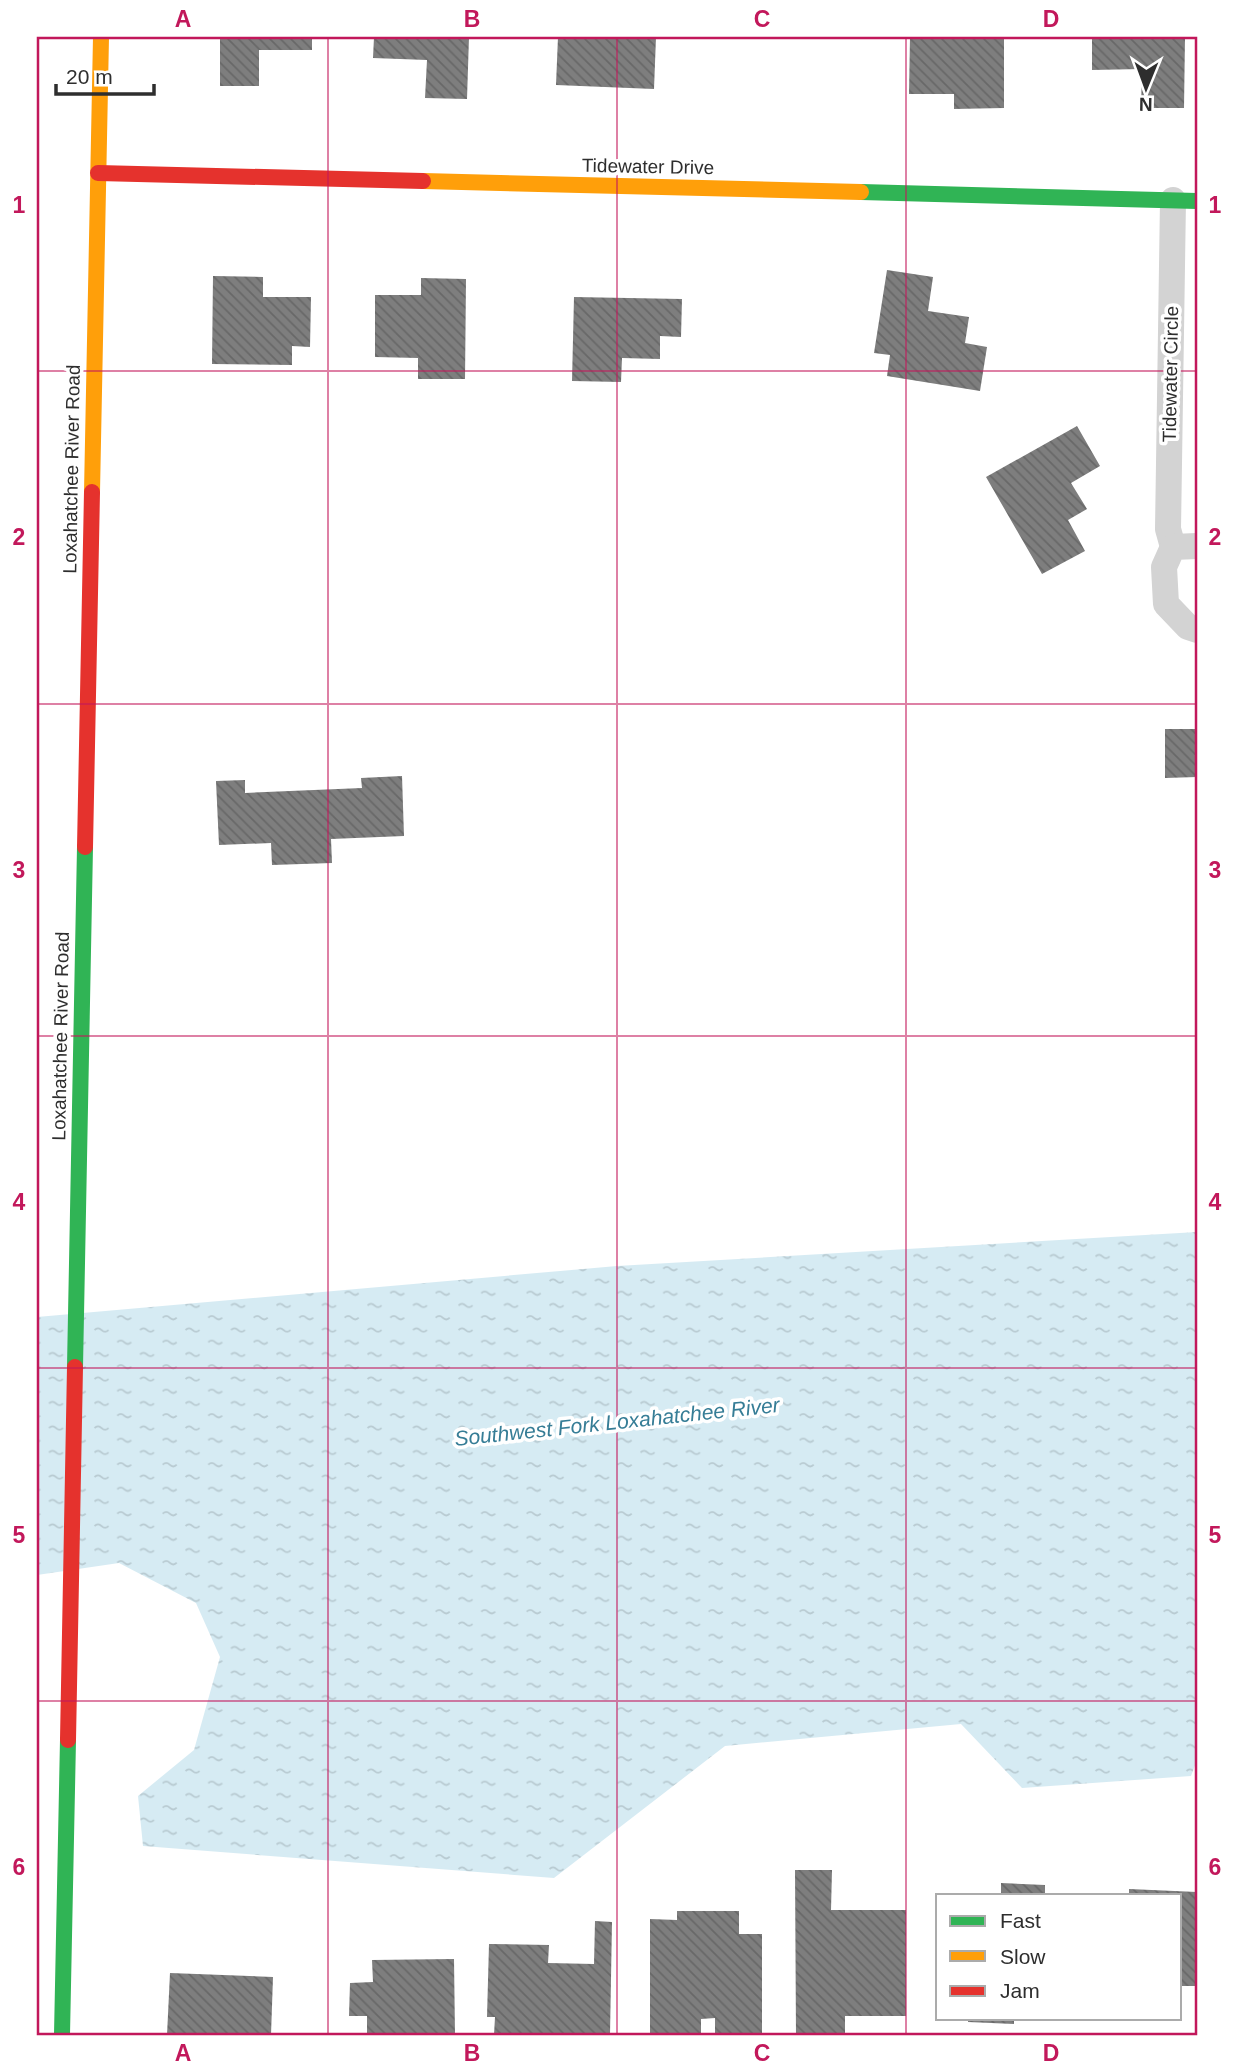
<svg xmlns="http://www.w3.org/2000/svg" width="1234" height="2072" font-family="Arial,sans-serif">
<defs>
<pattern id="water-ripples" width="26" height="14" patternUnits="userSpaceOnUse" patternTransform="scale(1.75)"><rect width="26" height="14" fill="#d6ebf3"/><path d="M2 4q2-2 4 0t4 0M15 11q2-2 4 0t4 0" fill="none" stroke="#b8cad1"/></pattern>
<pattern id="building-back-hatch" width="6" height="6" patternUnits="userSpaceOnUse" patternTransform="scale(1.75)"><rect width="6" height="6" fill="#7e7e7e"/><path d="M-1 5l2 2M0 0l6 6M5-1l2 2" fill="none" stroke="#686868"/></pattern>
</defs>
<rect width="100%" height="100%" fill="#fff"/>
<path fill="url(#water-ripples)" d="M1197,1232V1760L1191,1776L1022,1788L961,1724L725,1746L554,1878L143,1846L138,1796L194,1750L220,1657L196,1603L119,1563L37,1575V1317L617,1266Z"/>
<g fill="url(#building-back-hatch)">
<path d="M220,37H312V50H259V86H220Z"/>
<path d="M374,37H469L467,99L425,98L427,60L373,58Z"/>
<path d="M558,37H656L654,89L556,85Z"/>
<path d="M910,37H1004V108L954,109V94H909Z"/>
<path d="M1092,37H1185L1184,108H1141L1142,69L1092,70Z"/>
<path d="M887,270L933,277L928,311L969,317L965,343L987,347L980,391L887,376L890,355L874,353Z"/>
<path d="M213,276L263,277V297H311L310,347L292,346V365L212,364Z"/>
<path d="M421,278L466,279L465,379H418V358L375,357V295H421Z"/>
<path d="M574,297L682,299L681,337L660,336V359L622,358L621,382L572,381Z"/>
<path d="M1077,426L1100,466L1071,483L1087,509L1068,520L1085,551L1042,574L986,477Z"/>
<path d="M1165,729H1197V777L1165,778Z"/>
<path d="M402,776L404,836L331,839L332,863L272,865L271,843L219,845L216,781L245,780V793L362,788L361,778Z"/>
<path d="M795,1870H832L831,1910H906V2016H845V2035H796Z"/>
<path d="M1001,1883L1045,1885V1895H1001Z"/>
<path d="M1129,1889L1197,1892V1986H1180V1895H1129Z"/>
<path d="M677,1911H739V1934H762V2035H715V2018L701,2019V2035H650V1919L677,1920Z"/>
<path d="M595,1921L612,1922L610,2035H494L495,2017H487L489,1944L549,1945L548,1963L594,1964Z"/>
<path d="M454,1959L455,2035H367V2016H349L350,1983L373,1982L372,1960Z"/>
<path d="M170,1973L273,1977L271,2035H167Z"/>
<path d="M968,2018H1014V2024L968,2022Z"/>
</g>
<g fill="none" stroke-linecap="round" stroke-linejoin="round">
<g stroke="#d3d3d3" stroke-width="26">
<path d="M1173,200L1168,529L1173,547"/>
<path d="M1197,546L1173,547L1164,567L1166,604L1188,627L1197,630"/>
</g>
<g stroke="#30b455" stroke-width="16">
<path d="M861,192L1197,201"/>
<path d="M75,1367L85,847"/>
<path d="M62,2035L68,1740"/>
</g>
<g stroke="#ff9f0a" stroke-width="16">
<path d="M423,181L861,192"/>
<path d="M92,492L101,37"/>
</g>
<g stroke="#e5322d" stroke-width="16">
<path d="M98,173L423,181"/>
<path d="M85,847L92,492"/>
<path d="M68,1740L75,1367"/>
</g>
</g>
<path fill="none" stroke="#c2185b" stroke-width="2" stroke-opacity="0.55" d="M328,37V2035M617,37V2035M906,37V2035M37,371H1197M37,704H1197M37,1036H1197M37,1368H1197M37,1701H1197"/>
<g text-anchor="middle" stroke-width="7" stroke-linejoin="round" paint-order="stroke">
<g font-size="19" fill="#2e2e2e" stroke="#fff">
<text transform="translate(648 166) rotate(1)" y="7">Tidewater Drive</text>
<text transform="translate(1170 374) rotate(-89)" y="7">Tidewater Circle</text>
<text transform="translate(71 469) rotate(-89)" y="7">Loxahatchee River Road</text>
<text transform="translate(60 1036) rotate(-89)" y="7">Loxahatchee River Road</text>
</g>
<g font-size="21" font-style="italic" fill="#367d96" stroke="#fff">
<text transform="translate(617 1422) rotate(-6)" y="7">Southwest Fork Loxahatchee River</text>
</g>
</g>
<rect width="1234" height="2072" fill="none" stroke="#ffffff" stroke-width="77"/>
<rect x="936" y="1894" width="245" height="126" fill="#ffffff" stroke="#ababab" stroke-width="2"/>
<rect x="950" y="1916" width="35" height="10" fill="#30b455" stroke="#ababab" stroke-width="2"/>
<text x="1000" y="1928" font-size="21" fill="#2e2e2e">Fast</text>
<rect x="950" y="1951" width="35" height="10" fill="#ff9f0a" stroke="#ababab" stroke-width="2"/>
<text x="1000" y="1964" font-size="21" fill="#2e2e2e">Slow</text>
<rect x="950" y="1986" width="35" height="10" fill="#e5322d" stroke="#ababab" stroke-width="2"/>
<text x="1000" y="1998" font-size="21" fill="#2e2e2e">Jam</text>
<g transform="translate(1146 88) rotate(181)" stroke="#ffffff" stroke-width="5" paint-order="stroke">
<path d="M0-5L12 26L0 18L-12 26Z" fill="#2e2e2e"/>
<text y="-10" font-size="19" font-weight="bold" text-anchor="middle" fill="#2e2e2e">N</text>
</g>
<path d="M56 84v10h98v-10" fill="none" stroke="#2e2e2e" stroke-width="3.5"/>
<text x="66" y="84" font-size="21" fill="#2e2e2e" stroke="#ffffff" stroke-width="5" paint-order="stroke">20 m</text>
<rect x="38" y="38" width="1158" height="1996" fill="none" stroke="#c2185b" stroke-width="2.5"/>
<g font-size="23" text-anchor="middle" font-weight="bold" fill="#c2185b">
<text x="183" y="27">A</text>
<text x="472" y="27">B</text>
<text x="762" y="27">C</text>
<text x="1051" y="27">D</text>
<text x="19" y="213">1</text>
<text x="1215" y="213">1</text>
<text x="19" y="545">2</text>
<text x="1215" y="545">2</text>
<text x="19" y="878">3</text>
<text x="1215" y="878">3</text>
<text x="19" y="1210">4</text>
<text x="1215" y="1210">4</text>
<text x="19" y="1543">5</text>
<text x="1215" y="1543">5</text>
<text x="19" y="1875">6</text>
<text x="1215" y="1875">6</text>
<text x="183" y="2061">A</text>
<text x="472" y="2061">B</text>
<text x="762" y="2061">C</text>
<text x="1051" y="2061">D</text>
</g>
</svg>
